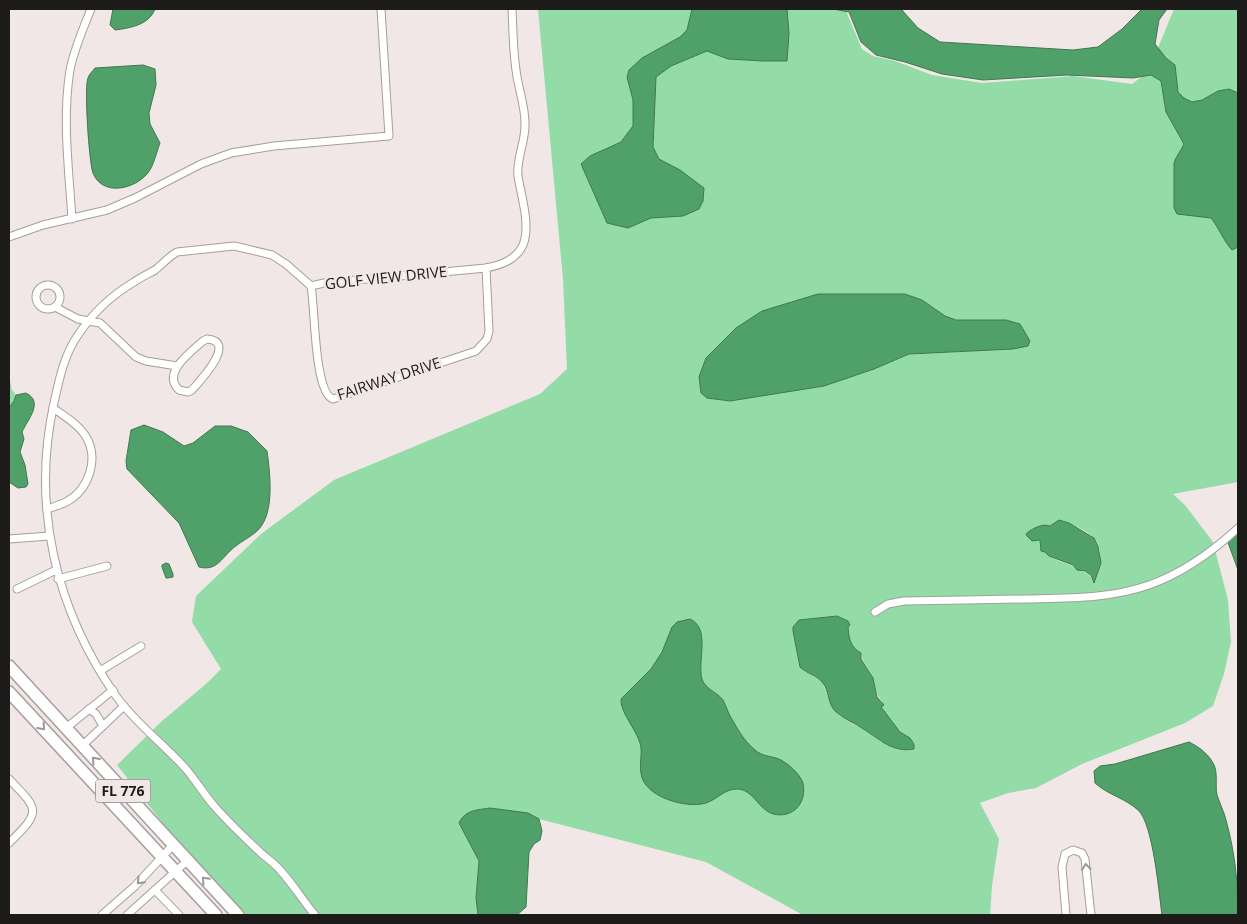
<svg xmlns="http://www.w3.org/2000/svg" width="1247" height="924" font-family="'Open Sans',sans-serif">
<rect width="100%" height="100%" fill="#f0e7e6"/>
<g fill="#93dca7" fill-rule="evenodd">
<path d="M538,9H847L846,11L862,49L873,56L895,61L932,75L982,83L1073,76L1132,84L1148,72L1174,9H1238V482L1173,494L1185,505L1213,542L1228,600L1231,642L1224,674L1213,706L1185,723L1082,764L1036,788L1008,793L980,803L999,839L992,886L990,915H803L706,862L539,819L528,813L459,823L479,861L476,898L478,915H245L183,849L117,765L162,721L206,684L221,669L192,622L196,596L261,534L334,480L540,394L567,369L563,279ZM1069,523C1077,527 1087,531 1093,537C1105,547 1100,571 1093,582C1089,569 1085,575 1076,568C1068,563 1055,561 1047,554C1043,550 1042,545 1040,540L1031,538L1027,533L1033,528ZM837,616L848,621L850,624L848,627C849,638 850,647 861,653C862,663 870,669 873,679C876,687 876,695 882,701L881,707L900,732L910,738L914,743V749L881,742L864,729L853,724L840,714L828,697L822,681L804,671L801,667L793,627L799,620Z"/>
<path d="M9,376L12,390L16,395L14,401L9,408Z"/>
</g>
<g fill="#50a06a" stroke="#417852">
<path d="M113,9H155C149,25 130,28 115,30L110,25Z"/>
<path d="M692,9H787L789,33L787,61H763L728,59L707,51L671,66L656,77L653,147L659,159L680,170L704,188L703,201L699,209L683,216L651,218L628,228L607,223L581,164L590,156L621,142L633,126V100L627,77L629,70L642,58L680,37L687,30Z"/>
<path d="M833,9H901L918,28L940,42L1073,50L1098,47L1122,29L1142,9H1167L1159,20L1155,44L1166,58L1175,65L1178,92L1184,98L1192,102L1202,100L1218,91L1229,89L1238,93V247L1232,250C1223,240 1219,228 1211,218L1177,214L1174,208V163C1176,156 1181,151 1184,144L1166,112L1161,81L1151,75L1133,78L1067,75L983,80L942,74L905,62L876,55L861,42L849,12Z"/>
<path d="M143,65L155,69L156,85L149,113L150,124L160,143C156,153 154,166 147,174C133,190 102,196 93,173C89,162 84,87 88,78C89,74 93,71 95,68Z"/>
<path d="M818,294H905L922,300L945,316L956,320H1006L1020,324L1030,341L1028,346L1013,349L909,354L874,369L824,386L730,401L707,398L701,393L699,377L706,358L736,328L762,311Z"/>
<path d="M26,393C44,402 28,419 22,432L24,439L20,452L25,465L28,484L26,487L18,488L9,482V408L14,401L16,395Z"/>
<path d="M144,425L163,432L184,446L193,443L215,426H231L248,432L267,451C270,473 275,513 258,530C250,538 239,542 230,551C220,561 215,571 199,567L179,523L127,469L126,461L131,430Z"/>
<path d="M1059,520L1069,523L1094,538L1098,546L1101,563L1094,583L1091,575L1085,571L1077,570L1073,565L1049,556L1045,552L1041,551L1040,540L1032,541L1026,535L1027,533C1033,528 1038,526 1045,525L1050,526Z"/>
<path d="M1238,528V570L1226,537Z"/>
<path d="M166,563L169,564L173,574V577L168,578H166L162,567V565Z"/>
<path d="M837,616L848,621L850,625L848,627C849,638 850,647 861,653V659L873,678L877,697L884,705L881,707L900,732L910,738L914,744V749C894,753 880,740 865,730C855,723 844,719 835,711C828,704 829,691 823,683C817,675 807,674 800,667L793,631V627L799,620Z"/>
<path d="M690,619C711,628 697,662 702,679C705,689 717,692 723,700C725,704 727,709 729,714C737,728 743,740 755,750C762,756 769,756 776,758C785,760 801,775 803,783C807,802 794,819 773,814C759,810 753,789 737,789C724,789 718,799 706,803C687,809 643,797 641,773C639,763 643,753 640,743C636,729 620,712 621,699L651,669L662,652L672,627L677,622Z"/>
<path d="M1189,742C1199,747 1209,754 1214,765C1218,773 1215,786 1217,795C1220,804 1224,812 1226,820C1235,853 1238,882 1238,915H1162C1159,893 1153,823 1138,810C1125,798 1108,795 1095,783L1094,771L1100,766L1115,764Z"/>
<path d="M490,808L528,813L539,819L542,831L540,840L534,844L529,852L526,907L517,915H478L476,898L479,861L459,823C465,810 477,810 490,808Z"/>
</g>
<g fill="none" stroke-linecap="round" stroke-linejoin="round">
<defs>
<g id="street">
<path d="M72,219C69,170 62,119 70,70C74,49 83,29 91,9"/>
<path d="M9,237L43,225L107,210L135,198L201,164L231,153L274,146L389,136L381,9"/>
<circle cx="48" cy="297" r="12"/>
<path d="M311,286C315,306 314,393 333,399L476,351L487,339L489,331L486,268"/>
<path d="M55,307L78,319L100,323L136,357L146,361L177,366"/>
<path d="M207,339C238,341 200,381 192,390L188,392L179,390C161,373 191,352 203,341Z"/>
<path d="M47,509C53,507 60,505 66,502C89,490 100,458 85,435C77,423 64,416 53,408"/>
<path d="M9,539L49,536"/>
<path d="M58,579L107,566"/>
<path d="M17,589L56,570"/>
<path d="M875,612L888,604L904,601C944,600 985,600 1025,599C1067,598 1109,599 1149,585C1183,573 1212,552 1238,528"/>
<path d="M100,671L141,646"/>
<path d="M89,709L96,714L103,726"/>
<path d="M66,728L113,690"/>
<path d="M82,746L124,706"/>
<path d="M9,779C39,810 42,811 9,843"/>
<path d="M155,890L179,915"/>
<path d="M102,915L135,886L173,845"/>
<path d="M127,915L187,861"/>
<path d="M315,915C303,901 293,884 280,870C275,864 268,859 262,854C246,839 230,824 216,808C205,796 197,782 186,769C164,744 136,724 116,696C56,610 31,507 54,403C59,380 64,355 78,335C92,314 112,295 134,282C141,277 148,274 155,270C163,264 168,257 177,252L234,246L272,255L286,264L311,286L324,283L486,268C501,265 516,260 523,245C531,225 521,196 518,176C516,158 526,141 525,123C525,105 518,88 516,70C513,50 513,29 512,9"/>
<path d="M1066,915L1062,867L1065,854L1073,850L1082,853L1085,859L1091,915"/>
</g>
<g id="primary">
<path d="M9,666L238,915"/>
<path d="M9,692L216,915"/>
</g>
</defs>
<use href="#street" stroke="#a69e9d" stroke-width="9"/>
<use href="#primary" stroke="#a69e9d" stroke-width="14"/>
<use href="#street" stroke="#fff" stroke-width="7"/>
<use href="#primary" stroke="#fff" stroke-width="11"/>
</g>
<defs><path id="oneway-chevron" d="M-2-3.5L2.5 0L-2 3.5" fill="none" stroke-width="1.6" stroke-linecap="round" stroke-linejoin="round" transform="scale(1.25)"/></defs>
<g stroke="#9a9898">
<use href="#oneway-chevron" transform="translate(42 727) rotate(48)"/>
<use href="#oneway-chevron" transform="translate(95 760) rotate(-132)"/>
<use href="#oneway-chevron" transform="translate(1086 867) rotate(-97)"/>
<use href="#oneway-chevron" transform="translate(205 880) rotate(-133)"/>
<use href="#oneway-chevron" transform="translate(140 881) rotate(134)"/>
</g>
<g text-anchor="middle" stroke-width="5" stroke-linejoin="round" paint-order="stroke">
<rect fill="#f0e7e6" stroke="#5d5858" stroke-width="1" x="95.5" y="779.5" width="55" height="23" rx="4"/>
<g font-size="14" font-weight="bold" fill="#1e1b1b">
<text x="123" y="796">FL 776</text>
</g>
<g font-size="15" fill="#1e1b1b" stroke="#f0e7e6">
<text transform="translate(386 278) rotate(-6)" y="5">GOLF VIEW DRIVE</text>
<text transform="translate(389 379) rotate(-18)" y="5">FAIRWAY DRIVE</text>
</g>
</g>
<rect width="1247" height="924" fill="none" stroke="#1e1b1b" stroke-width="20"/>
</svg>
